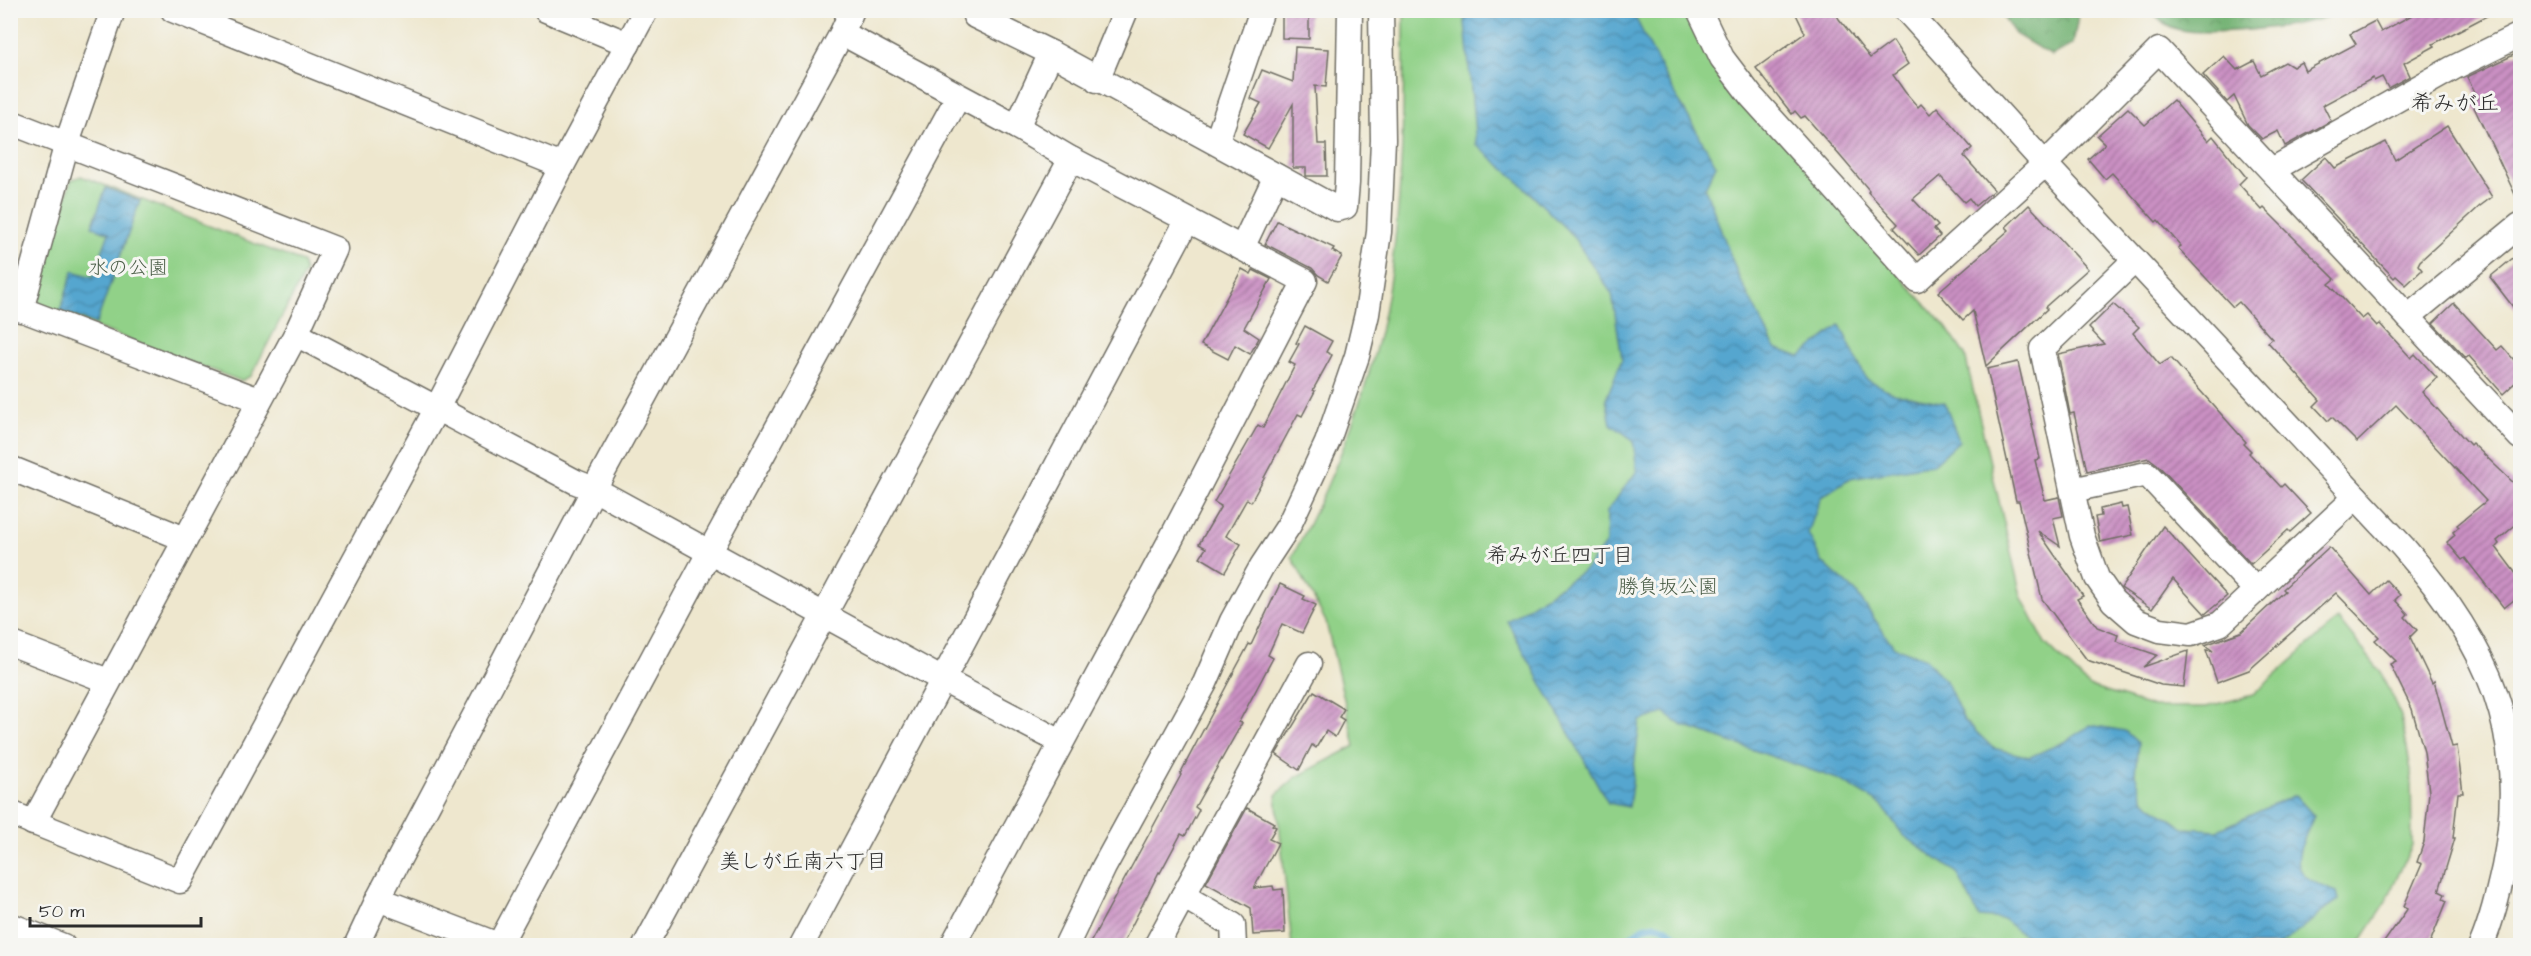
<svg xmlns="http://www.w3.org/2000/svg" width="2531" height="956" font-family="'Architects Daughter','Klee One',sans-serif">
<defs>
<pattern id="forest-crowns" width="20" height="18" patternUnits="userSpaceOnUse" patternTransform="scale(1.5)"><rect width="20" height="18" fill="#74b374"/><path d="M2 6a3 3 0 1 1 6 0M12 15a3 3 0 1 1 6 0" fill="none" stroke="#5f925f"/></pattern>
<pattern id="water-waves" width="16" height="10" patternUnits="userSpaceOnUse" patternTransform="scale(1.5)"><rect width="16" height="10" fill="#54a6cf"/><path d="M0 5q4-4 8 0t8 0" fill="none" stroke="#4687a8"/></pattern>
<pattern id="building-hatch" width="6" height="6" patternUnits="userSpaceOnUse" patternTransform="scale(1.5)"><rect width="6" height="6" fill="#ca90c3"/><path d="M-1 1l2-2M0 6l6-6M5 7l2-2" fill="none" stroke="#a4769f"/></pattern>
</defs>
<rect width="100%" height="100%" fill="#f6f6f2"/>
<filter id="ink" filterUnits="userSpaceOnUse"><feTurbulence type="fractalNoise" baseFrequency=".0167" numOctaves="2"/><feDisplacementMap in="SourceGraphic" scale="12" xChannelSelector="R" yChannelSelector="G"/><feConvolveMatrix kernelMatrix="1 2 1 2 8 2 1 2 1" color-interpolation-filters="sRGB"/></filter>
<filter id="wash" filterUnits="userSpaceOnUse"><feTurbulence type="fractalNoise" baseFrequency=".008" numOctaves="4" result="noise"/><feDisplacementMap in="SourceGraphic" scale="24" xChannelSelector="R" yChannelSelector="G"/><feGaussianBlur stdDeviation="1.35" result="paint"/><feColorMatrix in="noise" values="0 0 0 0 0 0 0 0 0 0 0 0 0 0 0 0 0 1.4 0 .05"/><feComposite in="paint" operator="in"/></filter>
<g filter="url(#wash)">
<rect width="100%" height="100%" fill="#eee7ce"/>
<g fill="url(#forest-crowns)" stroke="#506f50" stroke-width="1.5">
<path d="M1999,11H2079L2073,44L2052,56L2015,34Z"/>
<path d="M2149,11H2340C2316,27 2209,36 2180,30C2167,27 2158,19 2149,11Z"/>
</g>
<g fill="#91d188" stroke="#5e7e5a" stroke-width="1.5">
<path d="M1688,10L1906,283L1946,327L1965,355L2021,596L2045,643L2090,687L2154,707H2206L2253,695L2338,619L2380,671L2401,716L2411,770L2412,845L2386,902L2358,945L1292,946L1276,795L1296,777L1355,746L1326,622L1292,557C1329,489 1362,408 1380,332C1403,230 1404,115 1404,11Z"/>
<path d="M81,176L302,262L305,272L251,376L241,381L41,307L37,297L71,180Z"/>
</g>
<g fill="url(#water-waves)" stroke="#40687d" stroke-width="1.5">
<path d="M1464,11H1632L1666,78L1716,165L1705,188L1738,275L1775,348L1800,357L1840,325L1866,379L1893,393L1945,403L1959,441L1934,464L1850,478L1821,497L1808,533L1822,562L1855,591L1894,647L1926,659L1947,683L1964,720L1993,748L2030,757L2066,741L2090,725L2125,731L2138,743L2135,774L2144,800L2184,828L2218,830L2295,795L2314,816C2295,860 2284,873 2337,892L2339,900C2317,913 2300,934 2278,945H2036L2003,919L1979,917L1957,873L1903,835L1881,804L1840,780L1681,725L1664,713L1640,721L1629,807L1608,803L1507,621L1585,570L1606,543L1607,511L1637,471L1633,440L1611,424L1606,399L1622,359L1612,294L1572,235L1514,177L1476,145Z"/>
<path d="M106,188L140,201L96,324L60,311L73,271L93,277L109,233L92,226Z"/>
<path d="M1567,936L1578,938L1585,945H1549L1554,940Z"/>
</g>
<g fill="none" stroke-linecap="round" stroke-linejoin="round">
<path stroke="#54a6cf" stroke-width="7" d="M1623,946C1641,923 1665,914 1680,946"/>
</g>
<g id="blocks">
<g fill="url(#building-hatch)">
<path d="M1282,10H1309V39L1282,38Z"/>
<path d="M1794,10H1834L1839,19L1870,58L1893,41L1908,64L1893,75L1905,92L1918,107L1921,104L1930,114L1937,107L1972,148L1964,156L1994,190L1975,206L1969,198L1964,202L1940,176L1913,199L1938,226L1934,229L1940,236L1919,255L1894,228L1898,224L1868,192L1869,190L1841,157L1805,116L1801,118L1795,111L1792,114L1756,68L1805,33Z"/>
<path d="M2421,10H2498L2433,44L2435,46L2404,63L2410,76L2388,88L2382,77L2374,81L2373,78L2323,105L2331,121L2285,146L2278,131L2262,139L2248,125L2234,96L2227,102L2203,75L2224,56L2237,70L2254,61L2261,75L2285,62L2293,67L2301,62L2305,71L2356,44L2350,34L2375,21L2381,32Z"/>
<path d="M1295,47L1329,49L1326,87L1315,86L1318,144H1326L1327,176H1306V168H1293V104L1268,148L1243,134L1261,103L1250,98L1262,70L1293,82Z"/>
<path d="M2520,52V205L2471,101L2478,98L2467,77Z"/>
<path d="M2173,100L2208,141L2213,136L2246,177L2239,184L2262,210L2264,208L2335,279L2329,284L2362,319L2367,315L2377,326L2380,324L2411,358L2415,354L2437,378L2422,392L2470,445L2472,443L2520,489V521L2497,541L2499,544L2496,547L2520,579V595L2504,608L2465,558L2462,560L2447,542L2455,535L2453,532L2459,527L2457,525L2486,501L2396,405L2357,442L2332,417L2328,421L2314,406L2320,400L2268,342L2272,339L2239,302L2233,307L2178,248L2181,246L2158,220L2156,222L2112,173L2105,179L2088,159L2105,144L2097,136L2128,108L2145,125Z"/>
<path d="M2447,126L2492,197L2480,206L2420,261L2418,265L2422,270L2406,285L2396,276L2394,278L2301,180L2326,157L2335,168L2386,142L2395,160Z"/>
<path d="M2029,205L2088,269L2045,307L2047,309L1986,366L1973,311L1963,320L1938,292L2009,230L2006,227Z"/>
<path d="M1277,221L1334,248L1332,251L1342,256L1328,281L1318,275L1312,268L1265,244Z"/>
<path d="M2513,258L2520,267V316L2490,277Z"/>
<path d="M1242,269L1251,274L1253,270L1271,279L1244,328L1259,338L1250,354L1235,345L1228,359L1201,345Z"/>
<path d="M2454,303L2497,350L2502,346L2520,367V378L2503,394L2469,356L2466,358L2433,323Z"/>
<path d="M2113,304L2139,327L2133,333L2160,365L2171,358L2246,442L2244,444L2251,451L2249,453L2281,487L2284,484L2311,513L2290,532L2288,530L2251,564L2157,464L2149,458L2087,471L2074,413L2070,414L2058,354L2104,344L2089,328Z"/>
<path d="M1305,326L1332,341L1326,352L1332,355L1313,390L1315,391L1302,416L1298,414L1251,502L1247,499L1226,536L1241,544L1225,572L1200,557L1206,548L1199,544L1221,506L1214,502L1258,425L1263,428L1295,365L1289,362L1299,344L1296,343Z"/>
<path d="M2018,362L2040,459L2035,460L2045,500L2059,497L2063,516L2053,518L2060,546L2038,531L2083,596L2077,599L2097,627L2118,635L2116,641L2157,655L2143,667L2188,651L2184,687L2161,685L2087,660L2042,599L2019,501H2016L1987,369Z"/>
<path d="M2121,504L2122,508L2127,507L2133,535L2100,542L2095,517L2101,516L2100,509Z"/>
<path d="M2163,526L2227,596L2205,614L2173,579L2152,609L2121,588Z"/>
<path d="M2329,547L2371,595L2386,580L2400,595L2395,600L2408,614L2405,617L2417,630L2410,637L2432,683L2434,681L2452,747L2457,746L2463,793H2458L2453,838H2455L2439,891L2445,894L2443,899L2447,901L2429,945H2382L2408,908L2404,906L2422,864L2417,862L2424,842L2429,792L2424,752L2412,709L2390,664L2396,661L2375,640L2379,637L2336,593L2249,670L2217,682L2206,650L2213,651L2205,645L2241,632L2285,591L2283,589Z"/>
<path d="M1280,584L1305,596L1303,599L1316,605L1302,633L1282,624L1268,655L1273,658L1239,722L1242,723L1195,807L1199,810L1185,836L1181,834L1160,873L1159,872L1122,945H1089L1181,775L1180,774L1228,683L1249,644L1251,645Z"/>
<path d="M1314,691L1344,709L1339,717L1344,720L1335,737L1326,731L1316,748L1312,745L1299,770L1276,754Z"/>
<path d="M1247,808L1274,823L1272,825L1276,827L1269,839L1278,843L1254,888L1273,886L1274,890L1283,889L1285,933L1253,935L1251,908L1206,883Z"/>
</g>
</g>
</g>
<g filter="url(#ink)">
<use href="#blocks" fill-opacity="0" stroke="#6f6d64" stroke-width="1.5"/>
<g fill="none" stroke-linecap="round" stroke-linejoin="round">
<defs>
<g id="minor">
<path d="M173,10L562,166"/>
<path d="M546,10L628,44"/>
<path d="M977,10L975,16L1051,53L1337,209L1345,207L1347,183L1350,10"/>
<path d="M1699,10L1722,58L1751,96L1917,280L2045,164L2159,50L2520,437"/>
<path d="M1906,10L2045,164L2403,547C2488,644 2531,735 2504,867C2498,894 2492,920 2481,946"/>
<path d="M842,33L1017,127L1071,159L1305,281L1170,541L952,946"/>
<path d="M1097,80L1126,10"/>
<path d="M10,122L335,249L296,334L33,823"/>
<path d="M1017,127L1051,53"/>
<path d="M1217,141L1262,10"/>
<path d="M2272,170L2453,68L2520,35"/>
<path d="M1242,248L1276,176"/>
<path d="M2135,260L2042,349L2082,536L2097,578L2113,601L2136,621L2160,630L2191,634L2220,624L2356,497"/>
<path d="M10,305L259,400"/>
<path d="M21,310L67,143L113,10"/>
<path d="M2408,317L2520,225"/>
<path d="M296,334L576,482L594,489L943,680L1061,742"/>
<path d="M10,468L185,539"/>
<path d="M2072,490L2147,474L2255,589"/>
<path d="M10,643L108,681"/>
<path d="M10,813L180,881L437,408L562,166L646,10"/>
<path d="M1183,896L1233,925L1234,946"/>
<path d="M378,899L501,946"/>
<path d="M10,925L63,946"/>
<path d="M499,945L709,553L958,97"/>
<path d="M356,946L378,899L594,489L842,33L852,10"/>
<path d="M645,946L1071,159"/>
<path d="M801,946L1187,221"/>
<path d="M1066,946L1104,867L1205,683L1232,621L1262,566L1289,525L1327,443L1357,356L1367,314L1379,232L1383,140L1381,10"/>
<path d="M1156,946L1309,664"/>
</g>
</defs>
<use href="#minor" stroke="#6f6d64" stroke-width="27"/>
<use href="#minor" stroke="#fff" stroke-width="24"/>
</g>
</g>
<g text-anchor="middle" stroke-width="6" stroke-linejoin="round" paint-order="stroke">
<g font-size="20" fill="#4a5d47" stroke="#f6f6f2">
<text x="128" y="274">水の公園</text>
<text x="1668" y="593">勝負坂公園</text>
</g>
<g font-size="21" fill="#2b2b2b" stroke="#f6f6f2">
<text x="1560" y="562">希みが丘四丁目</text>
<text x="803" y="868">美しが丘南六丁目</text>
</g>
<g font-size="22" fill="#2b2b2b" stroke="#f6f6f2">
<text x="2455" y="110">希みが丘</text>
</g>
</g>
<rect width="2531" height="956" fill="none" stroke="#f6f6f2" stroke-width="36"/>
<path d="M30 917v9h171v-9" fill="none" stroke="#2b2b2b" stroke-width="3"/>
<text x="39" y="917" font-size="18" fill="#2b2b2b" stroke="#f6f6f2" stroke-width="4.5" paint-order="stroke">50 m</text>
</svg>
